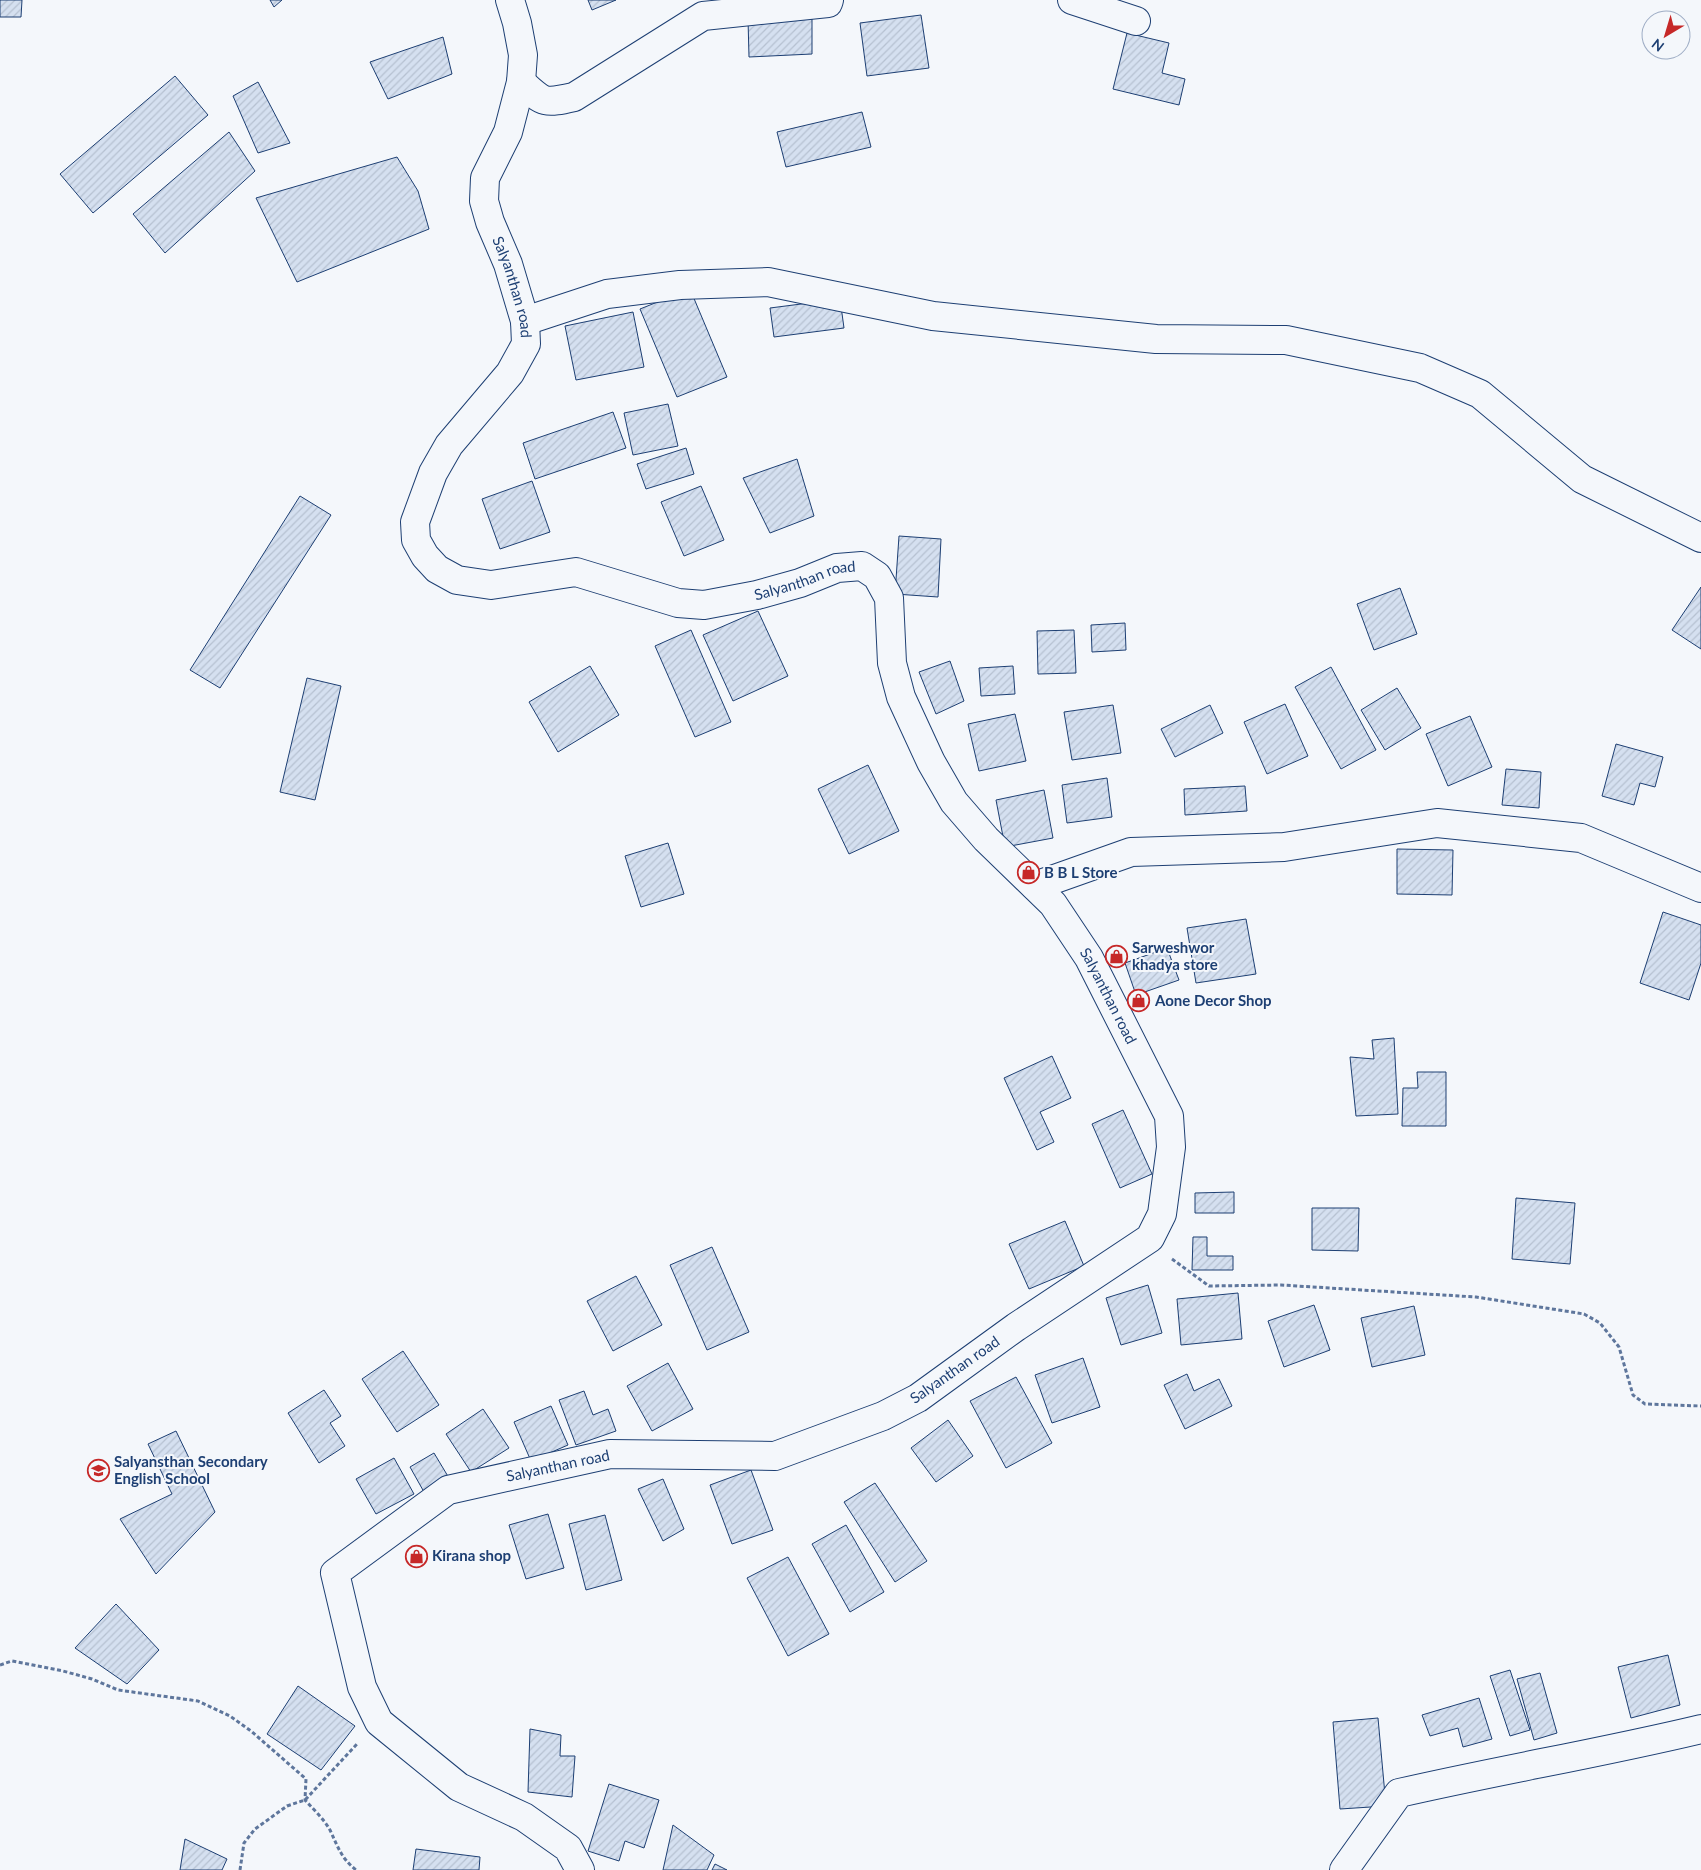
<svg xmlns="http://www.w3.org/2000/svg" width="1701" height="1870" font-family="Lato,sans-serif">
<defs>
<pattern id="building-hatch" width="6" height="6" patternUnits="userSpaceOnUse" patternTransform="scale(1.25)"><rect width="6" height="6" fill="#d5e0f0"/><path d="M-1 1l2-2M0 6l6-6M5 7l2-2" fill="none" stroke="#b6c1d1"/></pattern>
</defs>
<rect width="100%" height="100%" fill="#f4f7fb"/>
<g fill="url(#building-hatch)" stroke="#1d3f73">
<path d="M0,0H22L21,17H0Z"/>
<path d="M270,0H282L274,7Z"/>
<path d="M588,0H616L592,10Z"/>
<path d="M921,15L929,68L867,76L860,23Z"/>
<path d="M748,19H812V54L749,57Z"/>
<path d="M1127,33L1169,43L1162,73L1185,79L1179,105L1113,89Z"/>
<path d="M443,37L452,74L388,99L370,62Z"/>
<path d="M175,76L208,115L93,213L60,174Z"/>
<path d="M258,82L290,143L258,153L233,96Z"/>
<path d="M862,112L871,147L786,167L777,132Z"/>
<path d="M229,132L255,171L165,253L133,214Z"/>
<path d="M397,157L418,191L429,229L297,282L256,198Z"/>
<path d="M690,289L727,377L677,397L640,309Z"/>
<path d="M840,299L844,328L774,337L770,308Z"/>
<path d="M633,312L644,367L576,380L565,326Z"/>
<path d="M668,404L678,446L633,455L624,413Z"/>
<path d="M613,412L626,448L535,479L523,443Z"/>
<path d="M686,448L694,474L646,489L637,464Z"/>
<path d="M797,459L814,516L770,533L743,478Z"/>
<path d="M532,481L550,532L500,549L482,499Z"/>
<path d="M701,486L724,540L684,556L661,502Z"/>
<path d="M300,496L331,515L220,688L190,670Z"/>
<path d="M899,536L941,539L938,597L895,594Z"/>
<path d="M1701,587V649L1672,630Z"/>
<path d="M1400,588L1417,634L1374,650L1357,604Z"/>
<path d="M758,611L788,676L733,701L703,635Z"/>
<path d="M1125,623L1126,650L1092,652L1091,625Z"/>
<path d="M691,630L731,722L695,737L655,646Z"/>
<path d="M1074,630L1076,673L1038,674L1037,631Z"/>
<path d="M950,661L964,701L936,714L919,672Z"/>
<path d="M590,666L619,715L558,752L529,702Z"/>
<path d="M1013,666L1015,694L981,696L979,668Z"/>
<path d="M1331,667L1376,750L1341,769L1295,687Z"/>
<path d="M307,678L341,686L315,800L280,792Z"/>
<path d="M1397,688L1421,728L1385,750L1361,710Z"/>
<path d="M1285,704L1308,756L1267,774L1244,722Z"/>
<path d="M1113,705L1121,753L1072,760L1064,712Z"/>
<path d="M1210,705L1223,733L1175,757L1161,729Z"/>
<path d="M1015,714L1026,761L979,771L968,724Z"/>
<path d="M1470,716L1492,767L1448,786L1426,734Z"/>
<path d="M1616,744L1663,757L1655,787L1640,783L1634,805L1602,796Z"/>
<path d="M868,765L899,831L849,854L818,789Z"/>
<path d="M1506,769L1541,772L1539,808L1502,805Z"/>
<path d="M1107,778L1112,817L1067,823L1062,785Z"/>
<path d="M1245,786L1247,811L1185,815L1184,789Z"/>
<path d="M1044,790L1053,838L1005,847L996,800Z"/>
<path d="M668,843L684,894L641,907L625,856Z"/>
<path d="M1397,849L1453,850L1452,895L1397,894Z"/>
<path d="M1663,912L1701,925V963L1689,1000L1640,983Z"/>
<path d="M1246,919L1256,974L1196,983L1187,928Z"/>
<path d="M1167,948L1179,980L1136,995L1125,963Z"/>
<path d="M1394,1038L1398,1114L1356,1116L1350,1057L1374,1059L1372,1040Z"/>
<path d="M1052,1056L1071,1098L1040,1112L1054,1142L1037,1150L1004,1078Z"/>
<path d="M1417,1072H1446V1126H1402L1403,1088H1418Z"/>
<path d="M1123,1110L1152,1174L1120,1188L1092,1124Z"/>
<path d="M1234,1192V1213H1195V1193Z"/>
<path d="M1516,1198L1575,1203L1570,1264L1512,1259Z"/>
<path d="M1312,1208H1359L1358,1251L1312,1250Z"/>
<path d="M1065,1221L1084,1266L1029,1289L1009,1244Z"/>
<path d="M1193,1237H1207V1256H1233V1270H1192Z"/>
<path d="M712,1247L749,1332L707,1350L670,1265Z"/>
<path d="M636,1276L662,1325L613,1351L587,1301Z"/>
<path d="M1148,1285L1162,1333L1121,1345L1106,1298Z"/>
<path d="M1238,1293L1242,1339L1181,1345L1177,1299Z"/>
<path d="M1314,1305L1330,1350L1284,1367L1268,1321Z"/>
<path d="M1414,1306L1425,1355L1372,1367L1361,1318Z"/>
<path d="M403,1351L439,1405L397,1432L362,1379Z"/>
<path d="M1083,1358L1100,1407L1052,1423L1035,1375Z"/>
<path d="M668,1363L693,1409L652,1431L627,1386Z"/>
<path d="M1187,1374L1194,1391L1219,1379L1232,1406L1185,1429L1164,1385Z"/>
<path d="M1016,1377L1052,1443L1006,1468L970,1401Z"/>
<path d="M324,1390L341,1416L330,1423L345,1446L319,1463L288,1413Z"/>
<path d="M584,1391L593,1415L608,1409L616,1431L576,1445L559,1400Z"/>
<path d="M551,1406L568,1445L531,1461L514,1422Z"/>
<path d="M483,1409L509,1448L471,1472L446,1434Z"/>
<path d="M948,1420L973,1456L936,1482L911,1448Z"/>
<path d="M176,1431L215,1512L156,1574L120,1519L172,1494L148,1444Z"/>
<path d="M434,1453L449,1478L424,1492L410,1467Z"/>
<path d="M394,1458L414,1494L376,1514L356,1479Z"/>
<path d="M751,1470L773,1530L732,1544L710,1485Z"/>
<path d="M663,1479L684,1529L663,1541L638,1489Z"/>
<path d="M875,1483L927,1561L895,1582L844,1502Z"/>
<path d="M548,1514L564,1568L526,1579L509,1525Z"/>
<path d="M605,1515L622,1580L586,1590L569,1524Z"/>
<path d="M846,1525L884,1592L850,1612L812,1544Z"/>
<path d="M788,1557L829,1634L788,1656L747,1578Z"/>
<path d="M116,1604L159,1650L127,1684L75,1648Z"/>
<path d="M1668,1655L1680,1705L1631,1718L1618,1667Z"/>
<path d="M1510,1670L1530,1730L1510,1736L1490,1676Z"/>
<path d="M1540,1673L1557,1733L1534,1740L1517,1679Z"/>
<path d="M298,1686L355,1726L321,1770L267,1734Z"/>
<path d="M1479,1698L1492,1739L1463,1747L1458,1728L1430,1736L1422,1715Z"/>
<path d="M1378,1718L1386,1806L1340,1809L1333,1722Z"/>
<path d="M530,1729L561,1735L560,1756H575L572,1797L528,1792Z"/>
<path d="M609,1784L659,1800L644,1848L625,1841L619,1861L588,1851Z"/>
<path d="M673,1825L714,1855L707,1870H663Z"/>
<path d="M185,1839L227,1859L222,1870H180Z"/>
<path d="M416,1849L480,1857L479,1870H413Z"/>
<path d="M715,1864L727,1870H712Z"/>
</g>
<g fill="none" stroke-linecap="round" stroke-linejoin="round">
<defs>
<g id="minor">
<path id="s1" d="M510,0L517,23L523,55L521,82L508,132L485,178L484,201L490,222L508,264L525,321L526,344L510,373L449,445L433,473L415,522L416,540L425,556L437,569L457,580L491,585L576,572L678,603L704,605L757,595L800,583L837,568L862,566L877,576L889,598L892,663L901,697L931,762L954,802L986,839L1053,904L1089,958L1169,1116L1171,1147L1162,1214L1150,1238L1016,1327L918,1398L883,1416L775,1456L610,1454L448,1490L335,1573L362,1687L379,1722L459,1787L524,1817L568,1848L580,1870"/>
<path d="M1072,0L1136,21"/>
<path d="M521,82C544,103 543,104 574,97L703,16L828,3L829,0"/>
<path d="M525,321L607,294L680,285L768,282L933,316L1156,339L1286,340L1420,368L1480,394L1582,479L1701,538"/>
<path d="M1035,886L1131,852L1284,847L1437,823L1581,838L1701,888"/>
<path d="M1344,1870L1399,1793C1499,1770 1601,1753 1701,1729"/>
</g>
</defs>
<use href="#minor" stroke="#1d3f73" stroke-width="30"/>
<g stroke="#5e769c" stroke-width="3" stroke-dasharray="4 2.5" stroke-linecap="butt">
<path d="M1172,1259L1209,1286L1281,1285L1476,1297L1584,1314L1600,1323L1619,1347L1633,1395L1645,1404L1701,1406"/>
<path d="M0,1665L12,1661L63,1671L92,1679L118,1690L198,1701L230,1716L251,1731L306,1779L305,1800C313,1809 324,1819 330,1830C338,1847 341,1858 356,1870"/>
<path d="M240,1870L244,1843L255,1829L287,1806L305,1800L357,1744"/>
</g>
<use href="#minor" stroke="#f4f7fb" stroke-width="28"/>
</g>
<defs>
<symbol id="shop-ring" viewBox="-11 -11 22 22"><circle r="9.5" fill="#f4f7fb" stroke="#c62828" stroke-width="1.5"/><path d="M-5-2.5h2.3a2.7 3.5 0 0 1 5.4 0H5L5.5 6h-11ZM-1.5-2.5h3a1.5 2.3 0 0 0-3 0Z" fill="#c62828"/></symbol>
<symbol id="school-ring" viewBox="-11 -11 22 22"><circle r="9.5" fill="#f4f7fb" stroke="#c62828" stroke-width="1.5"/><path d="M0-5L7-2L0 1L-7-2ZM-4 1L0 2.5L4 1V4Q0 6-4 4Z" fill="#c62828"/></symbol>
</defs>
<g fill-rule="evenodd">
<use href="#shop-ring" x="1016" y="860" width="25" height="25"/>
<use href="#shop-ring" x="1104" y="944" width="25" height="25"/>
<use href="#shop-ring" x="1126" y="988" width="25" height="25"/>
<use href="#school-ring" x="86" y="1458" width="25" height="25"/>
<use href="#shop-ring" x="404" y="1544" width="25" height="25"/>
</g>
<g text-anchor="middle" stroke-width="4" stroke-linejoin="round" paint-order="stroke">
<g font-size="15" fill="#1d3f73" stroke="#f4f7fb">
<text dy="5" stroke="none"><textPath href="#s1" startOffset="301">Salyanthan road</textPath></text>
<text dy="5" stroke="none"><textPath href="#s1" startOffset="1006">Salyanthan road</textPath></text>
<text dy="5" stroke="none"><textPath href="#s1" startOffset="1576">Salyanthan road</textPath></text>
<text transform="translate(955 1370) rotate(-35)" y="5">Salyanthan road</text>
<text transform="translate(558 1466) rotate(-12)" y="5">Salyanthan road</text>
</g>
<g font-size="15" font-weight="bold" fill="#1d3f73" stroke="#f4f7fb" text-anchor="start">
<text x="1044" y="878">B B L Store</text>
<text x="1132" y="953">Sarweshwor<tspan x="1132" dy="17">khadya store</tspan></text>
<text x="1155" y="1006">Aone Decor Shop</text>
<text x="114" y="1467">Salyansthan Secondary<tspan x="114" dy="17">English School</tspan></text>
<text x="432" y="1561">Kirana shop</text>
</g>
</g>
<g transform="translate(1666 35) rotate(218)"><circle r="24" fill="#f4f7fb" stroke="#9eadc5"/>
<path d="M0-4L9 19L0 12L-9 19Z" fill="#c62828"/>
<text y="-8" font-size="14" font-weight="bold" text-anchor="middle" fill="#1d3f73">N</text>
</g>
</svg>
